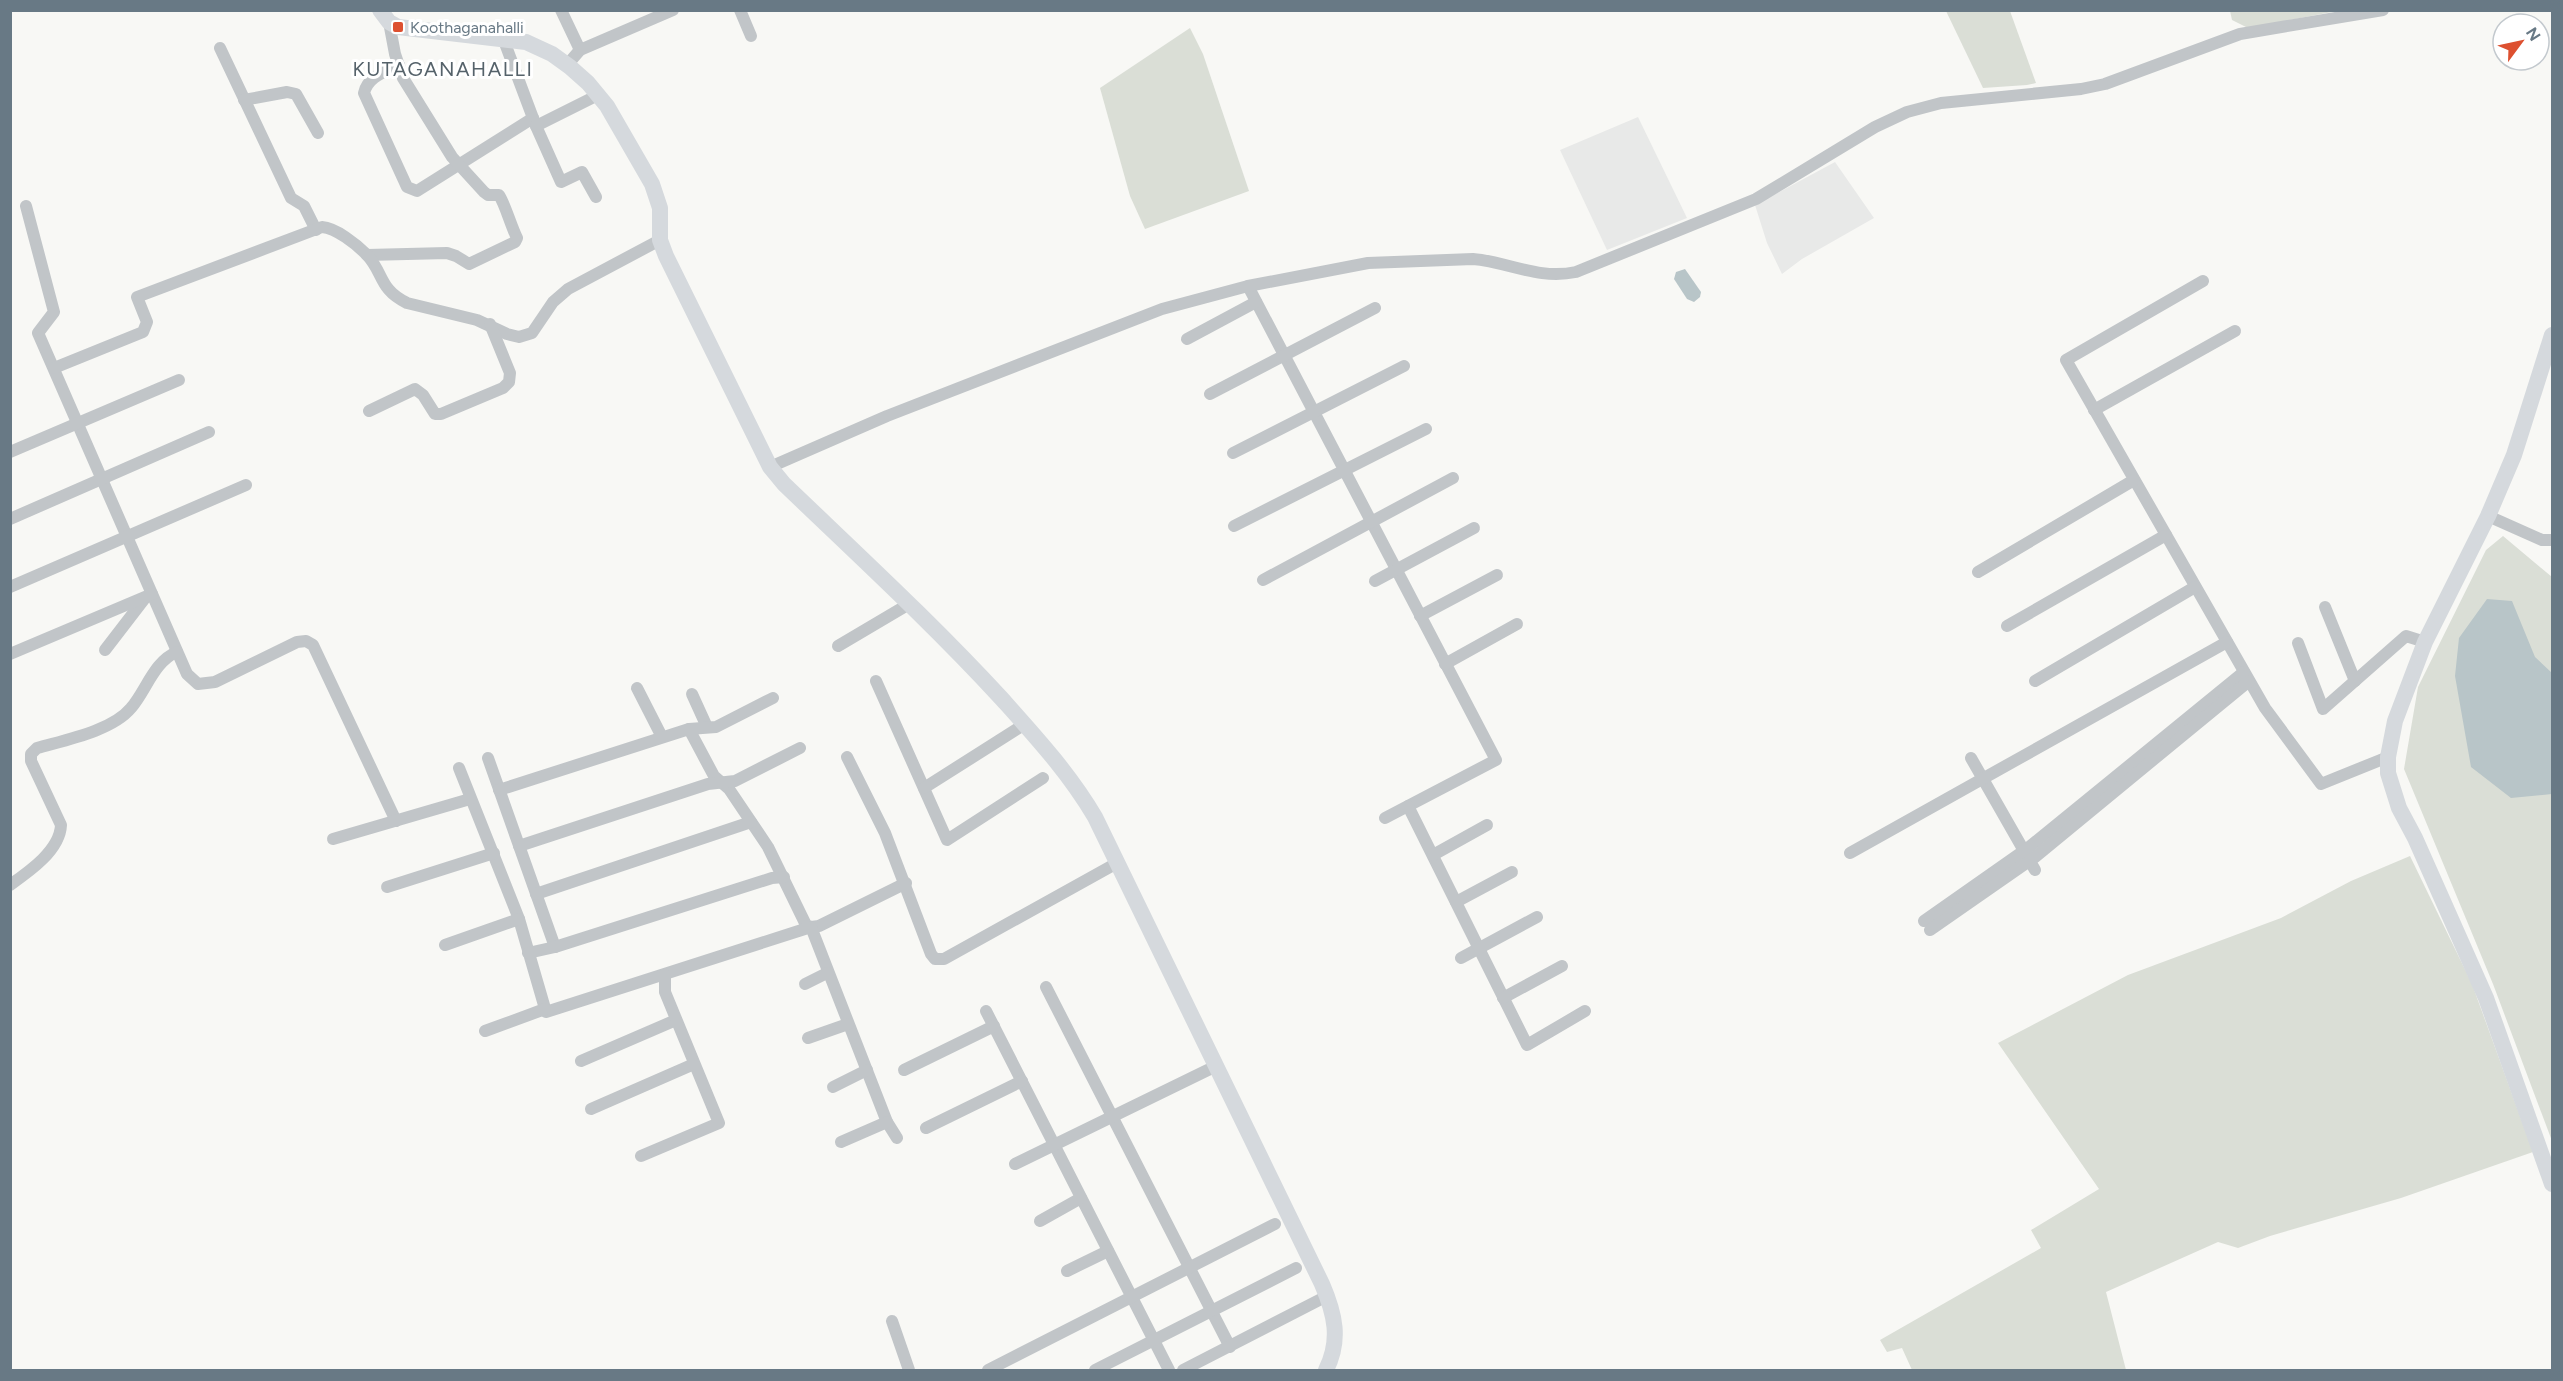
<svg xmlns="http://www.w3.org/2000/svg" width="2563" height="1381" font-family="Figtree,sans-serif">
<rect width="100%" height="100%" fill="#f8f8f5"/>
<g fill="#e8e9e8">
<path d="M1638,117L1687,218L1607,250L1560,150Z"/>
<path d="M1835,162L1874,218L1802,259L1782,274L1767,243L1755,205Z"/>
</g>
<g fill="#daded6">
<path d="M1946,11H2010L2036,83L2027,85L1983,88Z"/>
<path d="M2230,11H2337L2248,28L2232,20Z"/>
<path d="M1190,28L1203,54L1249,191L1145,229L1130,196L1100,88Z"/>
<path d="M2503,536L2552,577V1141L2493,984L2404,769L2418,687L2486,550Z"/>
<path d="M2410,856L2472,984L2533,1152L2401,1198L2270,1236L2238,1248L2218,1242L2106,1292L2126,1370H1912L1902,1348L1887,1352L1880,1340L2041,1248L2031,1230L2099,1189L1998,1043L2128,975L2281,918L2351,881Z"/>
</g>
<g fill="#b8c5c8">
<path d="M1685,269L1701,292L1700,297L1694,302L1687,299L1674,279L1676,272Z"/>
<path d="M2487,599L2512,601L2535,657L2552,673V794L2511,798L2471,767L2455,676L2459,638Z"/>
</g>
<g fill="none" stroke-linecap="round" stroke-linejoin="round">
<g stroke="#c1c5c8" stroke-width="12">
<path d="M561,10L580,50"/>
<path d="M740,10L751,36"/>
<path d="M503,38L536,126L561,182L582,172L596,197"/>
<path d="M220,48L291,198L304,206L316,230"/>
<path d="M399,65C385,72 368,76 364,93L407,187L417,191L533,118"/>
<path d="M567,65L580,50L673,10"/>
<path d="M244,100L287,92L296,94L318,133"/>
<path d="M536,126L598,95"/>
<path d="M26,206L54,312L38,333L187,674L198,684L215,682L297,642L306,641L313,645L396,821"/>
<path d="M367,255L447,253L456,256L469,264L515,242L517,238C511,226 505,204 499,195H488L484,192L452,157L403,78L395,54L389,22"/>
<path d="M2203,281L2066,360L2265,708L2321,784L2388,757"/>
<path d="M1248,286L1496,760L1385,818"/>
<path d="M1187,339L1256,302"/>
<path d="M54,368L143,332L147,322L137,297L322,227C336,228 356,244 366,254C384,272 378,289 407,303L477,320L507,334L519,337L532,333L553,302L568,289L660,240"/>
<path d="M1210,394L1375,308"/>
<path d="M2094,410L2235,331"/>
<path d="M369,411L415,389L423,395L435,414H441L503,388L509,382L510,373L490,324"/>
<path d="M10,452L179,380"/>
<path d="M1233,453L1404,366"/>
<path d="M770,467L887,416L1162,309L1248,286L1368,263L1473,259C1509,262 1538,280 1576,272L1756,199L1875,127L1907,112L1941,103L2081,89L2105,84L2240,34L2383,10"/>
<path d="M2488,516L2542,540H2552"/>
<path d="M10,519L209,432"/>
<path d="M1234,526L1426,429"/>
<path d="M1978,572L2134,480"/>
<path d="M1263,580L1453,478"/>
<path d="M1375,581L1474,528"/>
<path d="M10,587L246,485"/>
<path d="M2325,607L2355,681"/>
<path d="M1420,616L1497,575"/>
<path d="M2007,626L2166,535"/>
<path d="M2298,643L2323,709L2406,636L2425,642"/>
<path d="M838,646L909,604"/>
<path d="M105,650L145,598"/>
<path d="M10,654L152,594"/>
<path d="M1445,664L1517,624"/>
<path d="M876,681L947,840L1043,778"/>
<path d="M2035,681L2195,587"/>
<path d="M637,688L662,737"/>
<path d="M692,694L707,727"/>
<path d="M689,729L714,776L729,789L768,847L806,925L811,927L819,926L906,883"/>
<path d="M847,757L885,833L931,954L935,959H944L1117,863"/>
<path d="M488,758L555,947"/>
<path d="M1971,758L2035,870"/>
<path d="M459,768L519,919L546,1012L811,927L887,1122L897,1138"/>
<path d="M924,788L1025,724"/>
<path d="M499,790L689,729L716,727L773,698"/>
<path d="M1408,806L1527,1045L1585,1011"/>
<path d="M333,839L470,799"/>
<path d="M519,846L708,784L735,781L800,748"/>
<path d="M1850,853L2227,642"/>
<path d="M1433,855L1487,825"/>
<path d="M10,885C30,871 60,850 61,825L31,761V754L37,748C65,740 112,731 131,708C146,691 154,661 177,652"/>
<path d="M387,887L494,853"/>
<path d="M536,894L751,822"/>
<path d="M1456,902L1512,872"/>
<path d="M1924,921L2028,848L2244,672"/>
<path d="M1930,930L2035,857L2249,681"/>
<path d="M445,945L519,919"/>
<path d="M528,953L555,947L772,878L784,877"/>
<path d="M1461,958L1537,917"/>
<path d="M805,984L827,973"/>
<path d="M1046,987L1230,1347"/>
<path d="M1503,998L1562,966"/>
<path d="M986,1011L1169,1370"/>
<path d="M485,1031L545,1009"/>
<path d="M808,1038L848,1024"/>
<path d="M581,1061L676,1020"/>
<path d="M904,1070L994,1026"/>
<path d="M833,1087L867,1070"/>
<path d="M591,1109L694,1064"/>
<path d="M926,1128L1022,1081"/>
<path d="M841,1142L887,1122"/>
<path d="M641,1156L719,1123L665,992V975"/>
<path d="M1015,1164L1216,1066"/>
<path d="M1040,1221L1081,1198"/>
<path d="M1067,1271L1108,1251"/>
<path d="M892,1321L909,1370"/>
<path d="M988,1370L1275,1224"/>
<path d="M1095,1370L1296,1268"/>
<path d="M1183,1370L1327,1296"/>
</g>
<g stroke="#d5d9dd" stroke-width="16">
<path d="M380,10L389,22L398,27L526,42L552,54L570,67L588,83L607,106L652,184L660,208V240L666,256L770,467L784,484C858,555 933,624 1002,699C1036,737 1069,773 1095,817L1322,1284C1335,1314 1341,1340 1326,1370"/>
<path d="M2552,335L2514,455L2488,516L2425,642L2395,721L2388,757V773L2399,808L2415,838L2486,998L2552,1184"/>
</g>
</g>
<rect fill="#dd5030" stroke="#fff" stroke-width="2" x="392" y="21" width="12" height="12" rx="3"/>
<g text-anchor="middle" stroke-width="6" stroke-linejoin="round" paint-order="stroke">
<g font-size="16" fill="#687985" stroke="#fff" text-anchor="start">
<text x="410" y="33">Koothaganahalli</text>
</g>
<g font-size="20" letter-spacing="1.5" fill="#55626a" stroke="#fff">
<text x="443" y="76">KUTAGANAHALLI</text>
</g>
</g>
<rect width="2563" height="1381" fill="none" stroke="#687985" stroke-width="24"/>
<g transform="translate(2521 42) rotate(57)"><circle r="28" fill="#ffffff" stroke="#c3c9ce" stroke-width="1.5"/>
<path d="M0-4.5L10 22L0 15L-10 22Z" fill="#dd5030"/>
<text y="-9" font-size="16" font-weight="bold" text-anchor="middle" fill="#687985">N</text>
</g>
</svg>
